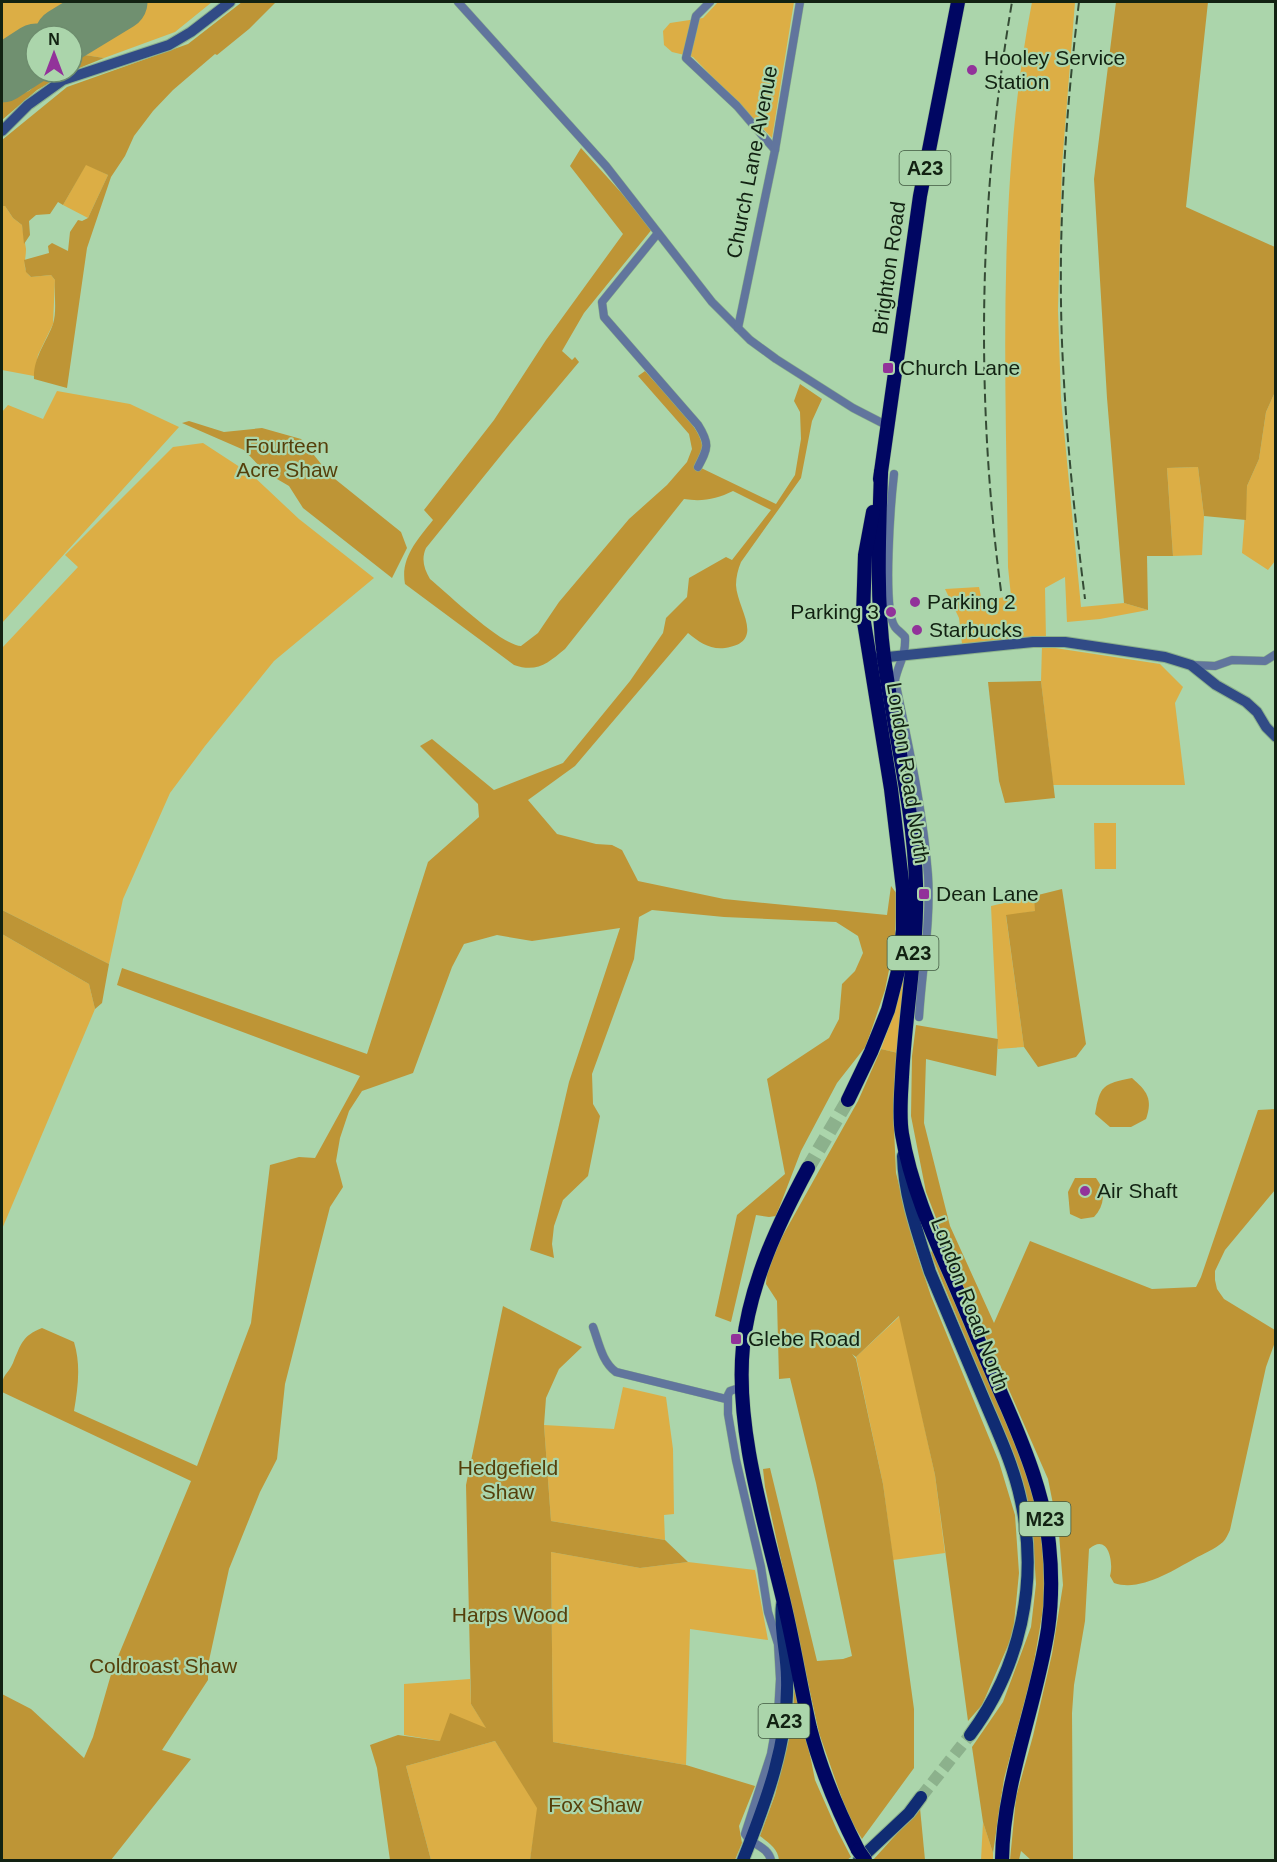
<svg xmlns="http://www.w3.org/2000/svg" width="1277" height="1862" font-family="Arial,sans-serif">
<rect width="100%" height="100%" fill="#abd5ab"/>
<g fill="#dcae45">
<path d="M2,2H212L175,32L104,58L72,53V36H36V72H44V73L26,93L2,96Z"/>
<path d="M718,2H794L772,138L693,57L672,52L664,45L663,31L670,23L703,18Z"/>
<path d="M1032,2H1075L1062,165L1058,310L1061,399L1081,607L1124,603L1148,610L1100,619L1067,622L1065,577L1045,588L1046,639L962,644L959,618L945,589L979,587L982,601L1011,596L1008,567C1006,379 996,188 1032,2Z"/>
<path d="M86,164L108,175L88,218L63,205Z"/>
<path d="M2,206H5L13,218L22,225C23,233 25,242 26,249C26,261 21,268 31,277L51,275L55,280L53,324L38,355L34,376L2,370Z"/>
<path d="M57,391L130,404L179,427L2,623V412L8,405L43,419Z"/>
<path d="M1275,392V561L1268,570L1242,553L1247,486L1259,459L1266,412Z"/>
<path d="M203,443L252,475L299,519L374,578L274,661L205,746L170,793L123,899L109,964L2,910V648L78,567L65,555L173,447Z"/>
<path d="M1198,467L1204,516L1202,555L1173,556L1167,468Z"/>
<path d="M1042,646L1160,664L1183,687L1175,703L1185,785H1053L1041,681Z"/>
<path d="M1094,823H1116V869H1095Z"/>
<path d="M1034,896L1036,911L1006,916L1024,1047L998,1049L991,906Z"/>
<path d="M2,934L89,984L95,1009L2,1229Z"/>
<path d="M906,966L908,968L901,1009L898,1053L881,1049L895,1010Z"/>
<path d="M900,1316L935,1475L945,1553L893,1560L883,1484L856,1357Z"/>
<path d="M623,1387L666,1397L673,1449L674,1514L664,1515L665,1540L551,1521L544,1425L614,1429Z"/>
<path d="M551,1552L640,1568L688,1562L755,1570L768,1640L690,1629L686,1765L553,1742Z"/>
<path d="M470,1679L471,1704L487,1729L440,1741L404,1735V1684Z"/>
<path d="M495,1741L538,1808L530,1860H431L406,1766Z"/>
<path d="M983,1822L993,1853V1860H981Z"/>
</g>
<g fill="#be9536">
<path d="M242,2H276L249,29L217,55L215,54L173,90L153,111L134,136L125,156L111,177L87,248L67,388L34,379C33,358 46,343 53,324C57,311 54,294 55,280L51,275L31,277L26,272L24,260L49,253L48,246L52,243L68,251L70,232L78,220L82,221L88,218L108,175L86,165L63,205L58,202L50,214L36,215L29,221L30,235L24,244L22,225L13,218L5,206H2V140L67,87L188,44Z"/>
<path d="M1116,2H1208L1186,207L1275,247V392L1266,412L1259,459L1247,486L1246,520L1204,516L1198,467L1167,468L1173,556H1147L1148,610L1124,603L1107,398L1094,179Z"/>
<path d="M72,53L104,58L72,71Z"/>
<path d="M44,72H69L37,90L2,120V96C10,91 19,95 27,92C33,90 41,77 44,72Z"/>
<path d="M581,148L653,228L584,313L562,351L572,360L575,357L579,362L506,449L426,548C421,559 424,569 430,579C447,593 502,646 521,646L538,633L559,602L629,519L667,485L687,462L692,449L689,434L638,376L645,371C659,387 699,424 702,444C703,452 700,459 697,466L776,504L795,475L801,439L800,412L794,401L800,384L822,399L812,421L801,478L741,562C738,569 736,577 736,585C737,609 767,642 725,648C710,650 699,642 688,633L575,766L528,800L557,834L596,844L612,845L622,850L638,881L724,899L887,915L891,886L897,894L895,940L885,990L866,1046L837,1083L801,1151L776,1216L769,1217L756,1215L731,1322L715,1316L737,1215L785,1174L767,1079L829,1038L839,1019L842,984L855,971L863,953L858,936L836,922L724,917L652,910L639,917L634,959L592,1074L593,1104L600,1116L588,1176L563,1200L554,1226L552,1244L554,1258L530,1250L569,1082L620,928L532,941L497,935L464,944L452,967L413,1073L362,1091L349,1111L340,1138L336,1161L343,1187L330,1207L285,1384L277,1459L260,1492L229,1569L208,1665V1680L162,1750L191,1759L111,1860H2V1694L31,1709L84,1758L93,1737L112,1671L191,1481L2,1392C2,1372 6,1378 13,1363C21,1344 22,1336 42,1328L74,1342C81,1365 78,1387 74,1411L197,1466L251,1323L270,1165L299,1157L315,1158L360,1076L117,985L122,968L367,1054L428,862L479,817L478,804L420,746L432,739L494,790L563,763L630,681L663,633L666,618L687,597L689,578L726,557L732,560L771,510L733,491C717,499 702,502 684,499L565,649C548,663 537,673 514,665L405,584C400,558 418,539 433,520L424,510L494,420L546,340L623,234L570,166Z"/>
<path d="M189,421L224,432L262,428L301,439L330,475L401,532L407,548L392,578L303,508L289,486L265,472L244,450L182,423Z"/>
<path d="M1041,681L1055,798L1005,803L999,781L988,682Z"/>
<path d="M1062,889L1086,1044L1076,1057L1038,1067L1024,1047L1006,915L1035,911L1034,896Z"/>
<path d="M2,910L109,964L102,1003L95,1009L89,984L2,934Z"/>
<path d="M916,1025L998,1039L996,1076L926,1059L924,1123L950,1226L994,1323L1030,1241L1152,1289L1196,1287L1201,1277L1258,1110L1275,1109V1190L1225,1250L1215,1271V1280L1217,1289L1224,1299L1275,1330V1342L1266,1367L1230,1530C1228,1534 1226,1539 1223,1542C1215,1549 1203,1554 1194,1559C1172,1571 1140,1592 1114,1583L1110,1576C1114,1562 1108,1532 1089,1549L1085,1621L1074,1685L1072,1713L1073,1860H1031L1021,1851L1019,1860H1010L1016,1797L1033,1736L1052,1654L1063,1585L1059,1534L1048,1479L955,1267L926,1192L911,1116L912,1056Z"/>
<path d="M881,1049L898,1053L893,1106L896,1173L915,1248L931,1296L999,1462L1015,1515L1019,1573L1013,1634L982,1705L968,1721L935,1475L899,1316L856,1357L852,1354L856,1359L883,1484L914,1709V1768L862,1839L848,1816L819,1733L765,1487L763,1469L770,1468L817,1661L843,1659L852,1656L816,1483L790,1378L779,1379L777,1301L766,1284L768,1262L858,1101Z"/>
<path d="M1132,1078C1147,1091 1153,1099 1146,1119L1131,1127H1110L1095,1114C1100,1085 1103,1084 1132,1078Z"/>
<path d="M1075,1178H1096C1106,1191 1105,1205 1094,1217L1081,1219L1070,1214L1068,1192Z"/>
<path d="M933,1248L1029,1477L1042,1538L1045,1598L1032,1674L1004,1779L993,1853L983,1822L972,1747L1003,1702L1031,1627L1036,1584L1032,1522L1019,1469L933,1259L931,1253Z"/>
<path d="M503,1306L582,1347L559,1369L546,1398L544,1425L551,1521L665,1540L688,1562L640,1568L551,1552L553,1742L686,1765L755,1786L739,1826L742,1843L735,1860H530L537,1808L495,1741L406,1766L431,1860H390L377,1768L370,1745L398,1735L440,1741L450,1713L486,1728L471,1704L466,1485Z"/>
<path d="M795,1679L815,1780L837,1830L851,1857L847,1860H779C778,1849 769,1843 760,1836L775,1795L792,1726Z"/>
<path d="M920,1808L925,1860H873Z"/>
</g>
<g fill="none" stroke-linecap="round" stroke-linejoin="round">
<g stroke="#709070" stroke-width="57">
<path d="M63,36L119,2"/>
<path d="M2,74L36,52"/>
</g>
<path stroke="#8cb18c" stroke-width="12" stroke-dasharray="12 6" stroke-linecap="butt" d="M921,1797L970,1735"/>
<path stroke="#8cb18c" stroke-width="14" stroke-dasharray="14 7" stroke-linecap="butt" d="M808,1168L848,1100"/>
<defs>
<g id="street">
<path d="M458,2L606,166L712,302L750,340L776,359L853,408L888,426"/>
<path d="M710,2L696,16L686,58L737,106L775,150"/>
<path d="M658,233L602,302L604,317L698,425C710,444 708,448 698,467"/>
<path d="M738,328L775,150L800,2"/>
<path d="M894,474C891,500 882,609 895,627C897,630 902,633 905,637C906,656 899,662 895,680C908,744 923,809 928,875C931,921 922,970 919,1017"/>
<path d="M1192,665L1215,666L1232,660L1265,661L1276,654"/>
<path d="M593,1327C599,1343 602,1362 616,1372L726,1399"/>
<path d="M742,1387L730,1391L728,1395V1414L736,1460L761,1567L768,1612L778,1644L780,1679L778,1714L771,1754L745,1834C752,1846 767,1845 771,1860"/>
</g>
<g id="secondary">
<path d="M2,131L28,105L63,80L169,45L191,32L230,2"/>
<path d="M878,658L1033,642H1065L1165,657L1191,665L1216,685L1246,702L1257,712L1266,727L1276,737"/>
</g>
<g id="primary">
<path d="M903,1156C904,1196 918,1234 930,1272C948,1315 967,1359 985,1402C999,1435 1014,1467 1021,1501C1039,1583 1020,1668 970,1735"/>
<path d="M743,1860C766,1802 789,1742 787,1678C787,1653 779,1629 782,1605"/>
<path d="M859,1860L909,1813L921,1797"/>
</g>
<g id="highway">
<path d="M881,472C879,534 876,596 884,658C894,733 914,808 916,884C918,948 905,1013 902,1077C901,1095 899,1116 902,1134C910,1183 931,1231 951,1276C970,1320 988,1364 1007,1407C1026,1451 1044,1496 1049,1544C1052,1572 1052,1601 1048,1629C1036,1707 1003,1781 1002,1860"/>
<path d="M880,479L920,196L958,2"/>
<path d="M848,1100L871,1052L888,1010L898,971L903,930V889L891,789L863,616L865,555L873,512"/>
<path d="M808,1168C778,1224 750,1283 743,1346C735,1426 763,1517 782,1595C793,1639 800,1684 810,1728C821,1771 838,1811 858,1850"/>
</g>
</defs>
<use href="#street" stroke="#8cb18c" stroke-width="9"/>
<use href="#secondary" stroke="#8cb18c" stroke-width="12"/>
<use href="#primary" stroke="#8cb18c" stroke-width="14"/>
<use href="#highway" stroke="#8cb18c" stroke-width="15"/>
<use href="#street" stroke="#61759d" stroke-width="8"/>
<use href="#secondary" stroke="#314b86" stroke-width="10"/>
<use href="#primary" stroke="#102c73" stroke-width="12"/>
<use href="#highway" stroke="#000662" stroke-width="14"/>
<g stroke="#354b35" stroke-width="2" stroke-dasharray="9 4.5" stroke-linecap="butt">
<path d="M1079,2C1064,127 1056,256 1064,382C1068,455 1076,527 1085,599"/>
<path d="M1001,591C975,396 979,195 1012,2"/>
</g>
<defs>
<path id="highway-bridge" d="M858,1850L865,1860"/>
</defs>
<use href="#highway-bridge" stroke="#8cb18c" stroke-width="15" stroke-linecap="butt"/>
<use href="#highway-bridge" stroke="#000662" stroke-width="14"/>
</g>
<g fill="#92329a" stroke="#abd5ab" stroke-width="2">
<circle cx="972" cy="70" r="6"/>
<rect x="882" y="362" width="12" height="12" rx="3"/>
<circle cx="915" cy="602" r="6"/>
<circle cx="891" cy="612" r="6"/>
<circle cx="917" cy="630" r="6"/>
<rect x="918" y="888" width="12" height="12" rx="3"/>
<circle cx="1085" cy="1191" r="6"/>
<rect x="730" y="1333" width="12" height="12" rx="3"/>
</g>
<g text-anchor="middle" stroke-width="4.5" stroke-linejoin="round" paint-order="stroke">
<g fill="#abd5ab" stroke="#405840" stroke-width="1.5">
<rect x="899.5" y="151" width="51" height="34" rx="4.5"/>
<rect x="887.5" y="936" width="51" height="34" rx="4.5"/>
<rect x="1019.5" y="1502" width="51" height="34" rx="4.5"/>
<rect x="758.5" y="1704" width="51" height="34" rx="4.5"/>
</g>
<g font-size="20" font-weight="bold" fill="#122212">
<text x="925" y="175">A23</text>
<text x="913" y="960">A23</text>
<text x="1045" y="1526">M23</text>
<text x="784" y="1728">A23</text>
</g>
<g font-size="21" fill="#122212" stroke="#abd5ab" text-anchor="start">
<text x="984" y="65">Hooley Service<tspan x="984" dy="24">Station</tspan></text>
<text x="900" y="375">Church Lane</text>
<text x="927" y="609">Parking 2</text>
<text x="879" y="619" text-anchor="end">Parking 3</text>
<text x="929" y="637">Starbucks</text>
<text x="936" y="901">Dean Lane</text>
<text x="1097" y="1198">Air Shaft</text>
<text x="748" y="1346">Glebe Road</text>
</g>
<g font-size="21" fill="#122212" stroke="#abd5ab">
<text transform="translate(752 162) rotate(-79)" y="7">Church Lane Avenue</text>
<text transform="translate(889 268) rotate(-82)" y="7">Brighton Road</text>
<text transform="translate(908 773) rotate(81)" y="7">London Road North</text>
<text transform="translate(970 1304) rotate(69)" y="7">London Road North</text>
</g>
<g font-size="21" fill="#553f0a" stroke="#abd5ab">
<text x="287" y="453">Fourteen<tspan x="287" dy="24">Acre Shaw</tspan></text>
<text x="508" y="1475">Hedgefield<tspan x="508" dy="24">Shaw</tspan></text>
<text x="510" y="1622">Harps Wood</text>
<text x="163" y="1673">Coldroast Shaw</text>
<text x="595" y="1812">Fox Shaw</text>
</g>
</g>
<rect width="1277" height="1862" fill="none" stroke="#122212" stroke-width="6"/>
<g transform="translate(54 54)"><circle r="28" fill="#abd5ab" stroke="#6e8d6e" stroke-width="1.5"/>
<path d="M0-4.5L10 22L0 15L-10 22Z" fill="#92329a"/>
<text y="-9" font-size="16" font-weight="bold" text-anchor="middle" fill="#122212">N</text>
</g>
</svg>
